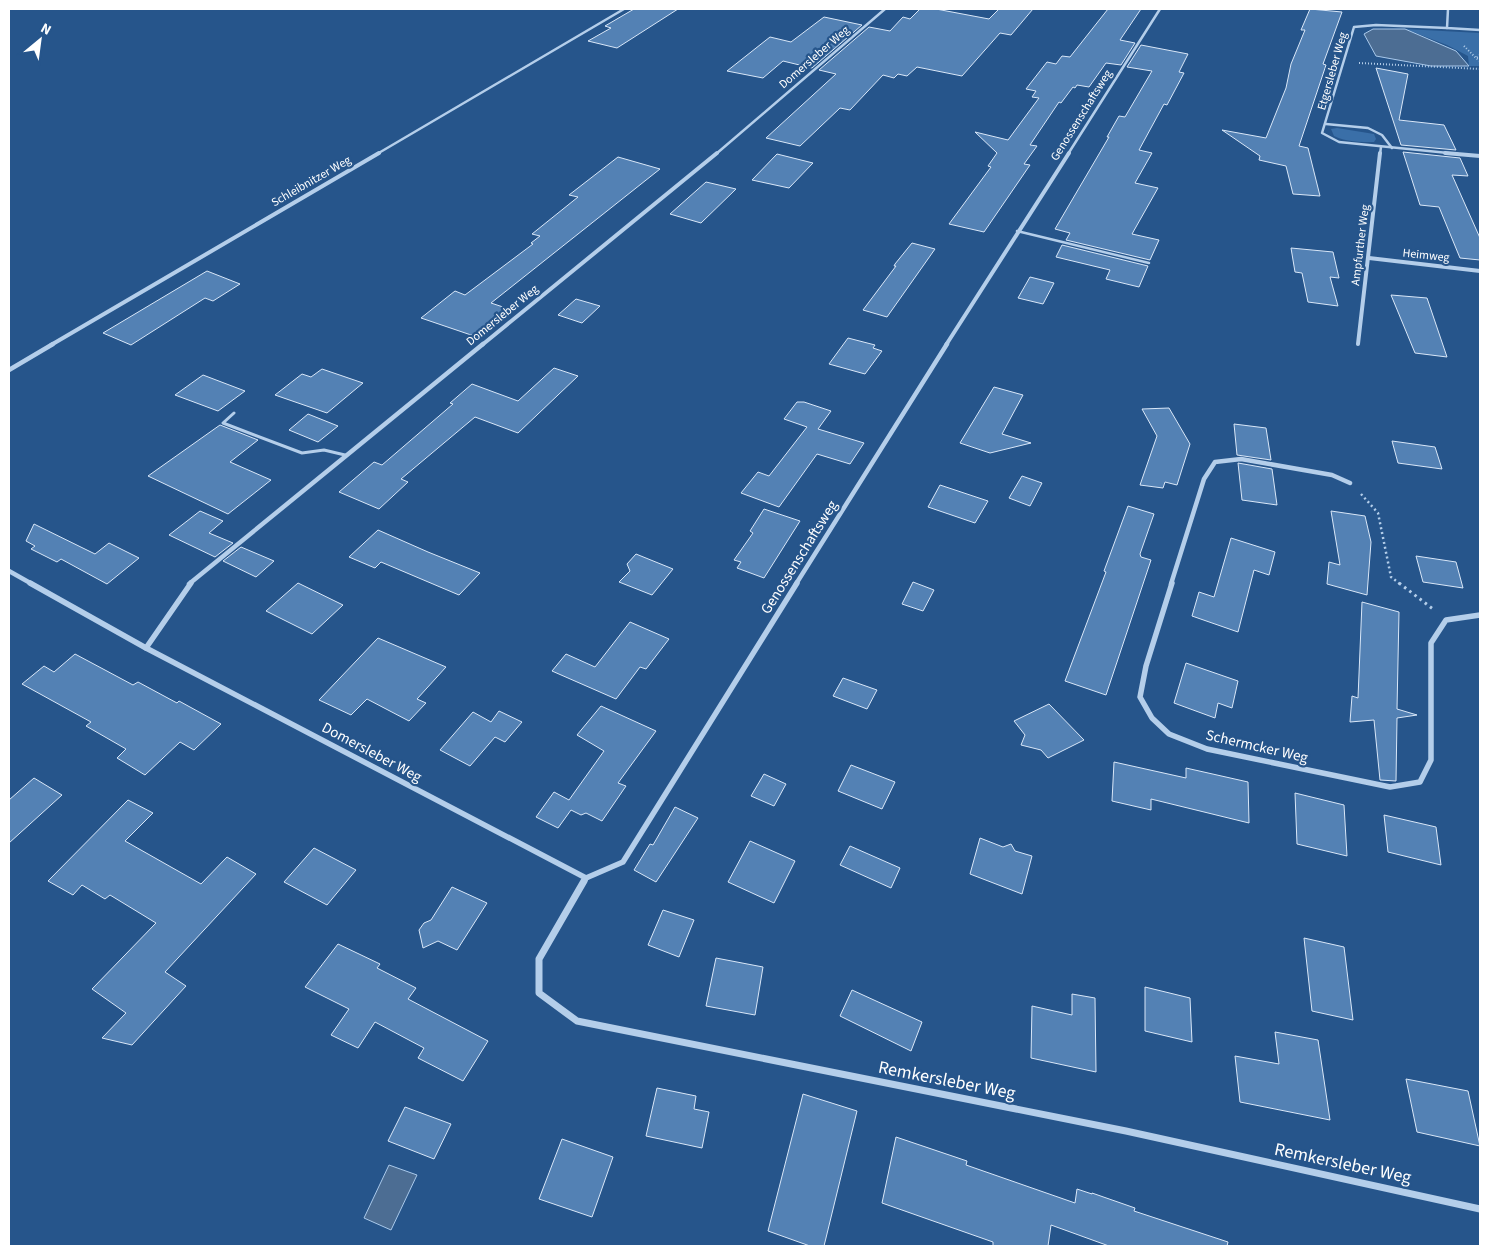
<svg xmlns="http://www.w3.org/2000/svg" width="1489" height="1255" font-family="'Source Sans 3',sans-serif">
<rect width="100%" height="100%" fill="#26558b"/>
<g fill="#3a6fa8">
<path d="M1405,29L1480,33V66H1469L1468,56L1447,45Z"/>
<path d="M1337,128L1374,134L1376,139L1374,142C1360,142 1346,142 1334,136L1331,129Z"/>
</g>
<g fill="#4c6d93" stroke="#a9c9eb">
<path d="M1373,29H1405L1456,51L1469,66H1431L1376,56L1364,34Z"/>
<path d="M389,1165L417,1175L391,1230L364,1218Z"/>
</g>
<g fill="#5381b4" stroke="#d9e7f8">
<path d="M634,9H678L617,48L588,41L611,28L605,26Z"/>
<path d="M920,9H936L989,19L999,9H1033L1011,35L1000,33L962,76L917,67L907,76L898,74L894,78L883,75L850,110L840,108L800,146L766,138L836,74L819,70L869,27L890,31L903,17L910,19Z"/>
<path d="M1108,9H1141L1120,40L1135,43L1121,65L1106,63L1089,87L1077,85L1075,88L1073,87L1061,103L1059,102L1030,145L1037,146L1024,164L1030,165L984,232L949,224L991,167L988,166L997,153L975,132L1008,140L1039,98L1032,97L1036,91L1026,89L1047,62L1056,64L1062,56L1070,57Z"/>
<path d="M1310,9L1342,12L1323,64L1326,65L1299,146L1308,148L1320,196L1293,194L1286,166L1259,160L1260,156L1222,130L1266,138L1286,88L1291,64L1305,30H1301Z"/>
<path d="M824,17L862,25L812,68L783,61L763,78L727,71L770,37L791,42Z"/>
<path d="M1141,45L1188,54L1179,72L1184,73L1167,105L1164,104L1139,150L1152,153L1135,183L1158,188L1132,234L1159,240L1150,260L1066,240L1070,233L1055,229L1109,137H1107L1119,116L1125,117L1152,71L1127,67Z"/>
<path d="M1376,68L1408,74L1399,120L1444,125L1456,150L1401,145Z"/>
<path d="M1403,152L1460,158L1468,176L1452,175L1480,238V260L1460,258L1439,207L1420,205Z"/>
<path d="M777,154L813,163L789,188L752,180Z"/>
<path d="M618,157L660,169L491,303L509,309L477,337L421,318L455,291L465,295L533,244L531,243L540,236L532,234L578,197L569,195Z"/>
<path d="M706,182L736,189L701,223L670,214Z"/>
<path d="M912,243L935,249L887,317L863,310L896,266H894L895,264Z"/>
<path d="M1062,245L1148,266L1139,287L1106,279L1110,270L1056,257Z"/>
<path d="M1291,248L1333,252L1339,278L1330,277L1338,306L1308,302L1302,273L1295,272Z"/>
<path d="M207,271L240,284L213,301L205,298L131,345L103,333Z"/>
<path d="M1030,277L1054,283L1043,304L1018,298Z"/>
<path d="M1391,295L1427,298L1447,357L1415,353Z"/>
<path d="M576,299L600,306L582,323L558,315Z"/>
<path d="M848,338L875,345L873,348L882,351L865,374L829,364Z"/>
<path d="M554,368L578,376L518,433L475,417L401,479L408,482L379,509L339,492L374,462L382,465L453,404L450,403L472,384L518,401Z"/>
<path d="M322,369L363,383L327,413L275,395L302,374L311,377Z"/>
<path d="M203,375L245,391L218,411L175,395Z"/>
<path d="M994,387L1023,395L1002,434L1031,443L990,453L960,443Z"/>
<path d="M797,402H804L831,411L818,429L864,443L850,464L817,454L779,507L741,493L758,472L769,476L807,427L784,419Z"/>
<path d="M1169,408L1190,444L1177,485L1165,482L1163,488L1140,485L1157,436L1142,409Z"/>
<path d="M308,414L338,426L318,442L289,430Z"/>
<path d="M1234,424L1266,428L1271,460L1237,455Z"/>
<path d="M220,425L258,440L230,462L271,480L228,514L148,476Z"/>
<path d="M1392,441L1435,447L1442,469L1398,463Z"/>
<path d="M1238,463L1272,469L1277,505L1242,500Z"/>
<path d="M1022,476L1042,483L1030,506L1009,498Z"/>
<path d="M940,485L988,501L975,523L928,507Z"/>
<path d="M1128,506L1154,514L1140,554L1141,557L1151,560L1106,695L1065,681L1106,572L1104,571Z"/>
<path d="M764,509L800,521L764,578L737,568L741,562L734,560L753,533L750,531Z"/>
<path d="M200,511L223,521L209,533L233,543L215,557L169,535Z"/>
<path d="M1331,511L1365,516L1371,542L1367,595L1327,584L1329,562L1340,565Z"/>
<path d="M34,524L95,554L109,543L139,558L107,584L61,559L57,562L31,549L35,546L26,541Z"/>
<path d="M378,530L428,552L480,573L459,595L381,562L375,568L349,557Z"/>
<path d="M1231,538L1275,552L1269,575L1254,570L1238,632L1192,616L1199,592L1214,597Z"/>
<path d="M241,547L274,561L256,577L223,561Z"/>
<path d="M636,554L673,569L652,595L619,582L630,571L627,564Z"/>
<path d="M1416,556L1456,562L1463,588L1423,582Z"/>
<path d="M913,582L934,590L923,611L902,604Z"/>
<path d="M298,583L343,605L312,634L266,611Z"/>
<path d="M1362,602L1399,612L1397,709L1417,715L1397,718L1396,781L1380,780L1374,720L1350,722L1352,696L1358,698Z"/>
<path d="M630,622L669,639L646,669L640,667L616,699L552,671L566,654L595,667Z"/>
<path d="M378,638L446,667L417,699L426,703L409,721L367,699L351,715L319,700Z"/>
<path d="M75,654L133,685L138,682L177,703L179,701L221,724L194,750L180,742L145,775L117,758L126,749L86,726L91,722L22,684L44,666L54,672Z"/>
<path d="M1186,663L1238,681L1232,708L1218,703L1215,718L1174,703Z"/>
<path d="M843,678L877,690L867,709L833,696Z"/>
<path d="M1049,704L1084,740L1048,758L1041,750L1021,745L1025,735L1014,721Z"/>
<path d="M601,706L656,731L618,783L626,786L602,821L586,813L581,815L571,810L558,828L536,817L554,792L569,800L604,751L577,735Z"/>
<path d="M499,711L522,722L505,742L495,737L470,766L440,750L473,712L491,722Z"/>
<path d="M1114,762L1186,778V768L1248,782L1249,823L1151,799V810L1112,801Z"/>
<path d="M851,765L895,782L882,809L838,791Z"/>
<path d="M764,774L786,784L774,806L751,796Z"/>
<path d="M34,778L62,795L9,843V800Z"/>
<path d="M1295,793L1344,805L1347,856L1297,844Z"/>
<path d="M128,800L153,813L125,841L201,884L227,857L256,874L165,972L186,986L132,1045L102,1038L126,1013L92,989L156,923L110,895L105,899L82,885L73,895L48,881Z"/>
<path d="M675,807L698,818L656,882L634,870L650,844L653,845Z"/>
<path d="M1384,815L1436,827L1441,865L1388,852Z"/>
<path d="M980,838L1003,847L1011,844L1015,851L1032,856L1022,894L970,874Z"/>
<path d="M750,841L795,861L774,903L728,882Z"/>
<path d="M850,846L900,868L891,888L840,865Z"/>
<path d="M314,848L356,870L327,905L284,882Z"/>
<path d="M452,887L487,903L457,950L438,941L423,948L419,930L424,923L431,920Z"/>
<path d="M663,910L694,920L679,957L648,945Z"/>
<path d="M1304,938L1344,947L1353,1020L1312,1011Z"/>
<path d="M338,944L380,964L377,968L416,988L408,999L488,1041L463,1081L418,1058L424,1048L375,1022L358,1048L331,1035L349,1009L305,987Z"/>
<path d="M716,958L763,967L755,1015L706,1006Z"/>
<path d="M1145,987L1190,998L1192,1042L1145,1031Z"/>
<path d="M852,990L922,1022L911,1051L840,1016Z"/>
<path d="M1072,994L1095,998L1096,1072L1031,1058L1032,1006L1072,1015Z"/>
<path d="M1275,1032L1318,1040L1330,1120L1240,1102L1235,1056L1279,1064Z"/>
<path d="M1406,1079L1468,1091L1480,1146L1417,1132Z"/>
<path d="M657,1088L696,1096L694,1109L709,1112L702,1148L646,1136Z"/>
<path d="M803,1094L857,1111L824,1246H810L768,1231Z"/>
<path d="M405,1107L451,1124L434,1159L388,1141Z"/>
<path d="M896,1137L967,1161L966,1165L1075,1203L1077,1189L1092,1194V1193L1135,1208L1134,1211L1228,1242L1227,1246H1109L1051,1225L1048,1246H993V1242L882,1203Z"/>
<path d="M562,1139L613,1157L592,1217L539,1199Z"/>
</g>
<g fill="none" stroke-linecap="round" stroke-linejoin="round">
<g stroke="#b4ceea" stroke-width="2" stroke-dasharray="1 2" stroke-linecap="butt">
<path d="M1464,46L1476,58"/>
<path d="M1480,55L1476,58L1480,61"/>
<path d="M1359,63L1480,69"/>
</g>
<path stroke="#b4ceea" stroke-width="2.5" stroke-dasharray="2 3" stroke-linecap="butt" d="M1361,494L1378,513L1391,577L1400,584"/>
<path stroke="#b4ceea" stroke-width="3" stroke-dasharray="2.5 4" stroke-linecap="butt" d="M1399,583L1433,609"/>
<path stroke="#b4ceea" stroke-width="2.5" d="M1017,231L1149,263"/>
<path stroke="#b4ceea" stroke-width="3" d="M234,413L223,423L302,453L324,450L345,455"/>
<g stroke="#b4ceea" stroke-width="2.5">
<path d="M1448,9L1447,28L1480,30"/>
<path d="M1447,28L1376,25L1354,27L1322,133L1339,142L1458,154"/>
<path d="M1326,124L1368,128L1382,135L1392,148"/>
<path d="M377,154L624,9"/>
<path d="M716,154L885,9"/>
<path d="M1068,154L1160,9"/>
<path d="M1380,154L1381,147"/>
</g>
<g stroke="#b4ceea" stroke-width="4">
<path d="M1445,153L1480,156"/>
<path d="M1369,258L1480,271"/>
<path d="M1358,344L1380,153"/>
<path d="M51,345L379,153"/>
<path d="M482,345L717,153"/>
<path d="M946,345L1069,153"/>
</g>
<g stroke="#b4ceea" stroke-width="4.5">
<path d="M9,370L53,344"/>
<path d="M9,571L32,584"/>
<path d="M189,584L483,344"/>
<path d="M796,584L947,344"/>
<path d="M1171,584L1204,479L1215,462L1241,459L1332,475L1350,483"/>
</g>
<g stroke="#b4ceea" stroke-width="5.5">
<path d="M30,583L146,648L586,878"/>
<path d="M1172,583L1146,666L1140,697L1152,718L1169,734L1207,749L1390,787L1420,782L1431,760V643L1446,620L1480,615"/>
<path d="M146,648L191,583"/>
<path d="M586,878L623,862L797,583"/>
<path d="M583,883L586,878"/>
</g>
<path stroke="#b4ceea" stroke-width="7" d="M584,881L539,959V993L577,1021L1126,1131L1480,1209"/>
</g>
<g text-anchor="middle" stroke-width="4.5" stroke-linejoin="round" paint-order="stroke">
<g font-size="12" fill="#fff" stroke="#26558b">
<text transform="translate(814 57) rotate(-41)" y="4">Domersleber Weg</text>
<text transform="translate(1332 71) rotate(-74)" y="4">Etgersleber Weg</text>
<text transform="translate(1081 115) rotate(-58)" y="4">Genossenschaftsweg</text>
<text transform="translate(311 181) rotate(-30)" y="4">Schleibnitzer Weg</text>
<text transform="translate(1360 245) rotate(-83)" y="4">Ampfurther Weg</text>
<text transform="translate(1426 255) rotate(6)" y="4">Heimweg</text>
<text transform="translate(502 315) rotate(-39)" y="4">Domersleber Weg</text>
</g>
<g font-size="15" fill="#fff" stroke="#26558b">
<text transform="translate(799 557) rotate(-58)" y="5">Genossenschaftsweg</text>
<text transform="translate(1257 746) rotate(13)" y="5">Schermcker Weg</text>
<text transform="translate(372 752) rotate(28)" y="5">Domersleber Weg</text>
</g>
<g font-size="18" fill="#fff" stroke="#26558b">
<text transform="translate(947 1080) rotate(11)" y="6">Remkersleber Weg</text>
<text transform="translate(1343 1163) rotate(12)" y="6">Remkersleber Weg</text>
</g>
</g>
<rect width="1489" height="1255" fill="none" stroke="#ffffff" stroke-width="20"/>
<g transform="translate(40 40) rotate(29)" stroke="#26558b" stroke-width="4" paint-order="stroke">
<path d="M0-4L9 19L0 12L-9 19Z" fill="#ffffff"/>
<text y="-8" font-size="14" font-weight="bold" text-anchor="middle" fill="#ffffff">N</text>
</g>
</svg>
